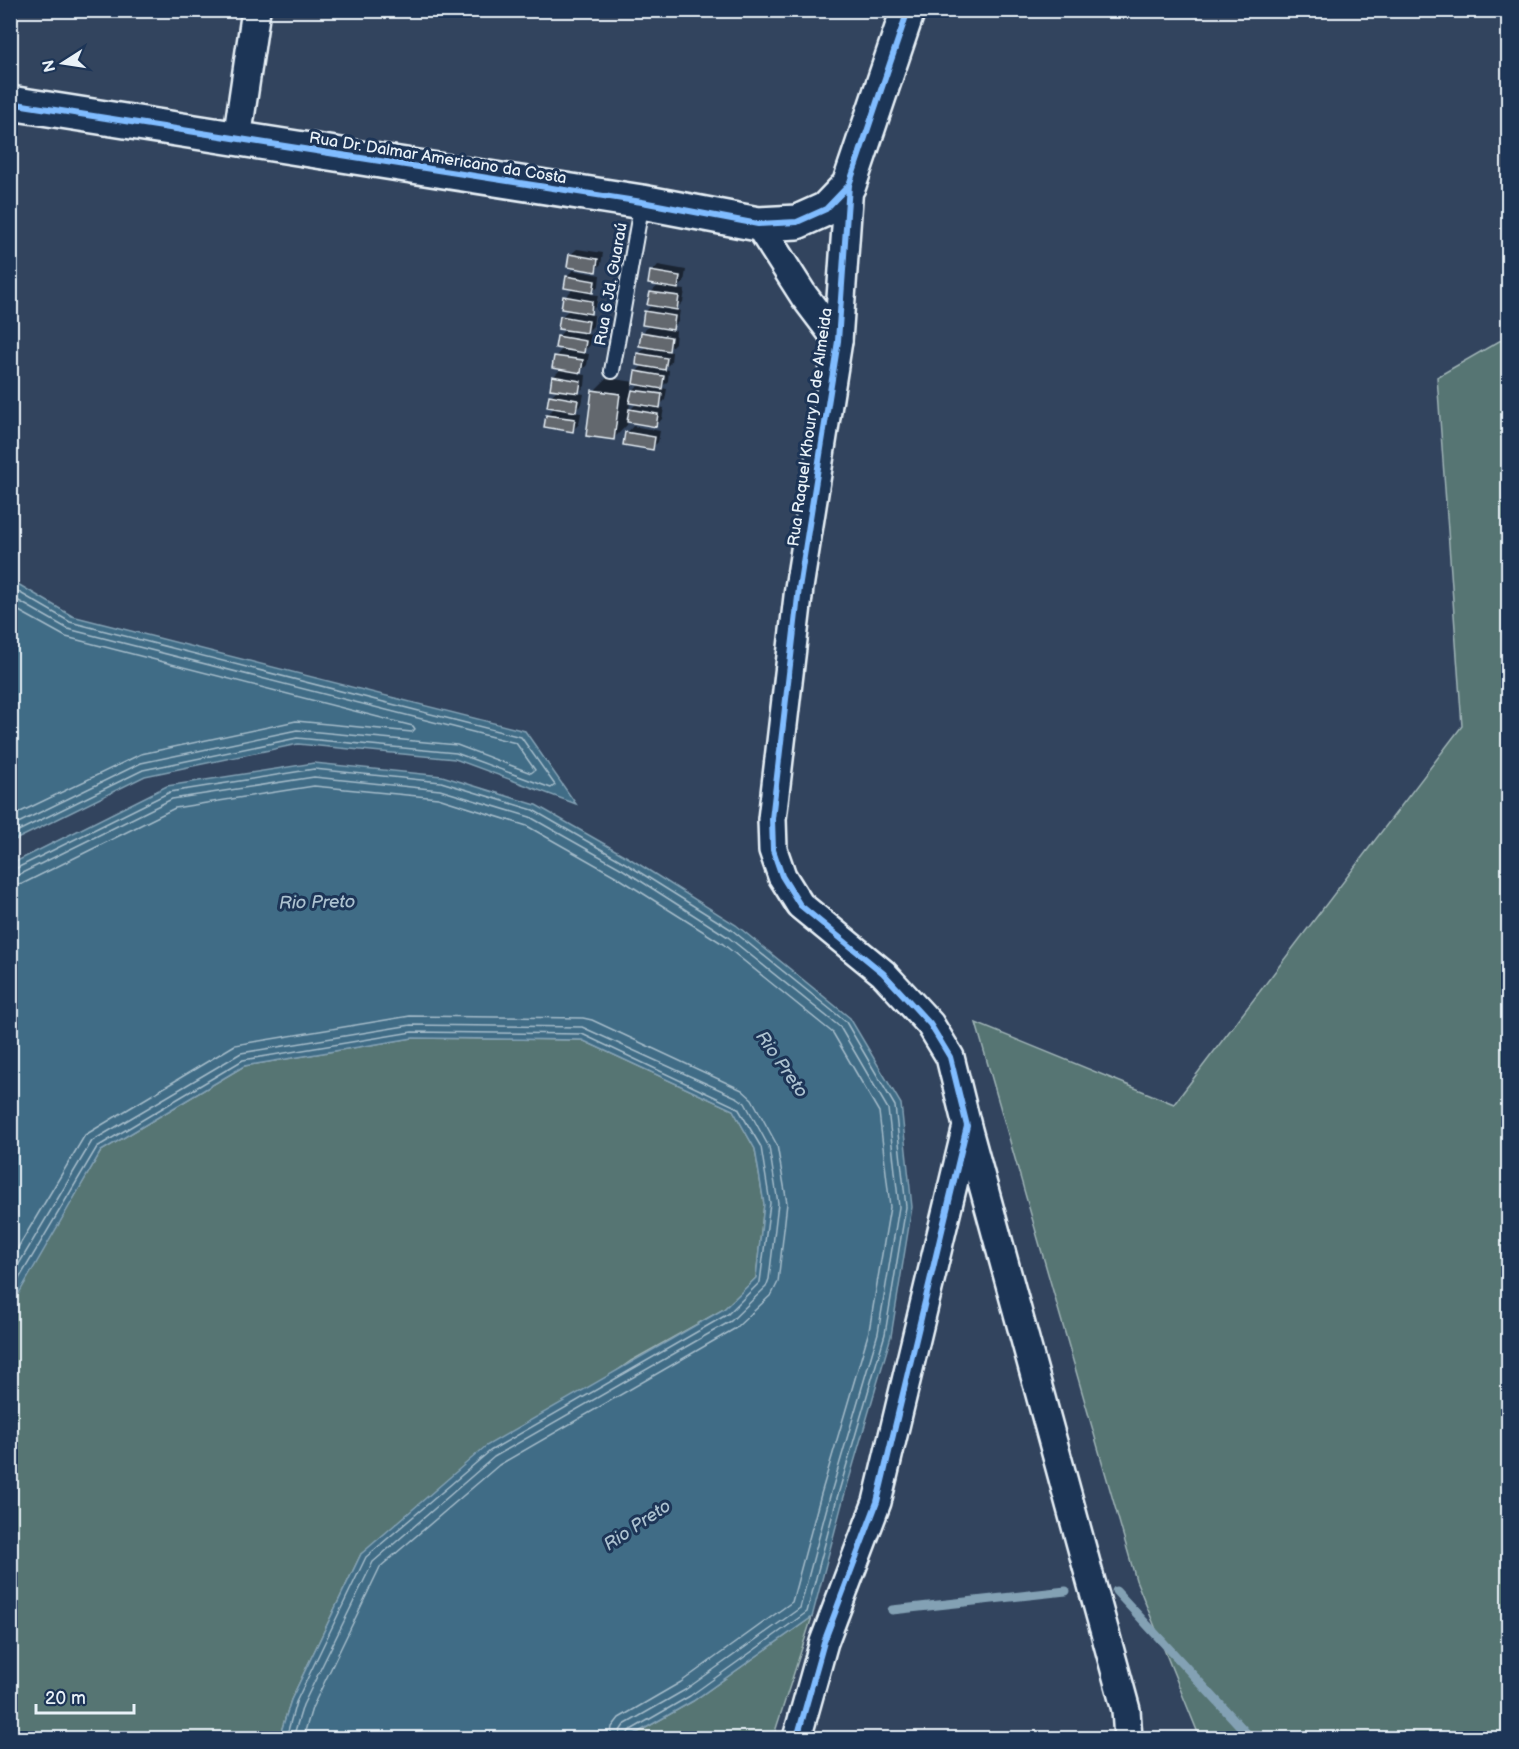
<svg xmlns="http://www.w3.org/2000/svg" width="1519" height="1749" font-family="'Balsamiq Sans',sans-serif">
<rect width="100%" height="100%" fill="#32445e"/>
<filter id="ink" filterUnits="userSpaceOnUse"><feTurbulence type="fractalNoise" baseFrequency=".0167" numOctaves="2"/><feDisplacementMap in="SourceGraphic" scale="12" xChannelSelector="R" yChannelSelector="G"/><feConvolveMatrix kernelMatrix="1 2 1 2 8 2 1 2 1" color-interpolation-filters="sRGB"/></filter>
<g filter="url(#ink)">
<g fill="#567573" stroke="#9fb3b6" stroke-width="1.5">
<path d="M1508,336V1738H1200L1136,1580L976,1023L1174,1104L1462,726L1437,377Z"/>
<path d="M412,1038L582,1040L733,1110L755,1149L764,1204L756,1278L724,1309L631,1361L361,1554L291,1700L279,1738H11L10,1307L15,1298L101,1151L244,1066Z"/>
<path d="M812,1617L773,1738H628L693,1701Z"/>
</g>
<g fill="#406c86" stroke="#83a1b4" stroke-width="1.5">
<path d="M11,580L72,616L525,731L576,804L455,759L298,744L145,776L11,842Z"/>
<path d="M314,763L442,776L536,805L629,858L736,925L850,1018L901,1104L912,1207L891,1336L843,1500L812,1617L693,1701L628,1738H279L291,1700L361,1554L486,1446L724,1309L756,1278L764,1204L755,1149L733,1110L582,1040L413,1038L244,1066L101,1151L11,1307V864L167,786Z"/>
</g>
<g fill="#0007" fill-rule="evenodd">
<path d="M577,249L603,253L601,264L595,270L570,255Z"/>
<path d="M658,265L686,270L684,282L677,289L685,290L683,302L675,310H680L678,322L670,330L676,331L675,343L667,351L672,352L671,362L664,369L669,370L668,381L661,388L667,389L665,400L658,407L664,408L662,419L656,425L628,421L627,425L614,438L594,391L607,378L635,382L636,372L643,365L639,354L647,346L642,333L650,325L645,312L653,304L651,292L659,285L652,272ZM633,383L640,384L631,392ZM630,401L637,403L629,411Z"/>
<path d="M573,270L600,275L599,285L590,294L598,295L596,306L588,314L594,315L593,326L585,334L592,335L590,345L582,353L589,354L587,365L578,374L586,375L585,386L578,393L584,394L582,404L574,412L581,413L579,424L573,430L547,415L555,407L551,396L558,389L553,377L562,368L556,356L563,348L558,337L566,328L561,317L570,309L565,297L574,288L567,276Z"/>
<path d="M633,426L660,431L658,442L652,448L627,433Z"/>
</g>
<g fill="none" stroke-linecap="round" stroke-linejoin="round">
<g stroke="#a5bcca" stroke-width="1.5">
<path d="M10,587L70,622L521,737L555,785L551,788L456,753L297,738L143,770L10,835"/>
<path d="M10,596L68,629L516,743L535,770L531,773L457,745L297,730L141,763L10,827"/>
<path d="M10,606L66,637L413,726L415,729L412,732L296,721L141,754L10,817"/>
<path d="M10,869H15L170,792L314,769L441,782L533,810L625,863L732,930L846,1022L895,1106L906,1207L885,1334L837,1498L807,1612L690,1696L629,1731L626,1738"/>
<path d="M10,877L18,875L172,799L314,777L440,790L530,817L622,869L728,937L840,1027L888,1109L899,1207L878,1333L830,1496L800,1608L685,1690L624,1725L620,1731L619,1738"/>
<path d="M10,886L22,884L175,808L314,786L438,798L527,826L617,877L723,944L833,1033L879,1112L890,1207L869,1331L821,1494L792,1602L681,1682L619,1718L612,1727L610,1738"/>
<path d="M10,1261L85,1135L235,1045L410,1016L583,1018L592,1020L742,1090L752,1099L777,1145L787,1203L778,1282L772,1294L736,1328L499,1465L380,1567L312,1708L303,1738"/>
<path d="M10,1279L92,1141L241,1053L411,1025L582,1027L738,1098L745,1103L769,1147L778,1203L769,1279L766,1287L731,1321L494,1457L373,1562L303,1705L293,1738"/>
<path d="M10,1294L97,1147L243,1060L412,1032L582,1034L738,1108L761,1147L770,1203L760,1282L728,1314L490,1451L366,1557L296,1702L286,1738"/>
</g>
<g stroke="#83a1b4" stroke-width="9">
<path d="M1116,1591L1251,1738"/>
<path d="M892,1610L1066,1591"/>
</g>
</g>
<g fill="#64676e" stroke="#e8f1f8" stroke-width="1.5">
<path d="M569,254L598,259L596,272L567,267Z"/>
<path d="M650,271L680,276L678,289L648,284Z"/>
<path d="M566,276L595,281L593,293L564,288Z"/>
<path d="M650,292L679,296L677,310L647,305Z"/>
<path d="M563,296L592,301L591,314L561,309Z"/>
<path d="M644,311L675,316L673,330L642,325Z"/>
<path d="M560,316L589,321L587,333L558,329Z"/>
<path d="M641,332L671,337L669,351L639,346Z"/>
<path d="M557,336L586,341L584,353L555,348Z"/>
<path d="M637,353L667,358L665,370L636,365Z"/>
<path d="M554,356L583,360L581,373L552,368Z"/>
<path d="M635,371L664,376L662,389L633,384Z"/>
<path d="M552,376L581,381L579,393L550,389Z"/>
<path d="M592,390L620,394L614,440L586,436Z"/>
<path d="M632,390L662,394L660,408L629,403Z"/>
<path d="M549,395L578,400L576,412L547,407Z"/>
<path d="M629,409L658,414L656,427L627,422Z"/>
<path d="M546,415L575,419L573,432L544,427Z"/>
<path d="M625,432L655,437L653,450L623,445Z"/>
</g>
<g fill="none" stroke-linecap="round" stroke-linejoin="round">
<defs>
<path id="lane" d="M612,371L642,202"/>
<g id="street">
<path d="M237,139L256,10"/>
<path d="M758,224L804,296L838,341"/>
<path d="M968,1130L1126,1710L1128,1738"/>
<path d="M797,1738L824,1642L877,1502L967,1126L950,1057L930,1024L883,973L800,905L782,876L773,850L772,819L799,588L838,341L849,185"/>
</g>
<path id="secondary" d="M10,103L642,202L758,224L797,222L826,209L849,185L908,10"/>
</defs>
<use href="#lane" stroke="#e8f1f8" stroke-width="18"/>
<use href="#street" stroke="#e8f1f8" stroke-width="32"/>
<use href="#secondary" stroke="#e8f1f8" stroke-width="38"/>
<use href="#lane" stroke="#1d3557" stroke-width="14"/>
<use href="#street" stroke="#1d3557" stroke-width="27"/>
<use href="#secondary" stroke="#1d3557" stroke-width="33"/>
<defs>
<g id="cycleway">
<path d="M10,103L642,202L758,224L797,222L826,209L849,185"/>
<path d="M797,1738L824,1642L877,1502L967,1126L950,1057L930,1024L883,973L800,905L782,876L773,850L772,819L799,588L838,341L849,185L908,10"/>
</g>
</defs>
<use href="#cycleway" stroke="#1d3557" stroke-width="10"/>
<use href="#cycleway" stroke="#80bcff" stroke-width="6"/>
</g>
</g>
<g text-anchor="middle" stroke-width="6" stroke-linejoin="round" paint-order="stroke">
<g font-size="16" fill="#e8f1f8" stroke="#1d3557">
<text transform="translate(438 157) rotate(9)" y="6">Rua Dr. Dalmar Americano da Costa</text>
<text transform="translate(610 284) rotate(-80)" y="6">Rua 6 Jd. Guaraú</text>
<text transform="translate(809 427) rotate(-82)" y="6">Rua Raquel Khoury D de Almeida</text>
</g>
<g font-size="18" font-style="italic" fill="#adc2d0" stroke="#1d3557">
<text transform="translate(317 902) rotate(-1)" y="6">Rio Preto</text>
<text transform="translate(782 1064) rotate(55)" y="6">Rio Preto</text>
<text transform="translate(637 1525) rotate(-34)" y="6">Rio Preto</text>
</g>
</g>
<rect width="1519" height="1749" fill="none" stroke="#1d3557" stroke-width="36"/>
<rect x="18" y="18" width="1483" height="1713" fill="none" stroke="#e8f1f8" stroke-width="2" filter="url(#ink)"/>
<g transform="translate(63 63) rotate(258)" stroke="#1d3557" stroke-width="4.5" paint-order="stroke">
<path d="M0-4.5L10 22L0 15L-10 22Z" fill="#e8f1f8"/>
<text y="-9" font-size="16" font-weight="bold" text-anchor="middle" fill="#e8f1f8">N</text>
</g>
<path d="M36 1704v9h98v-9" fill="none" stroke="#e8f1f8" stroke-width="3"/>
<text x="45" y="1704" font-size="18" fill="#e8f1f8" stroke="#1d3557" stroke-width="4.5" paint-order="stroke">20 m</text>
</svg>
